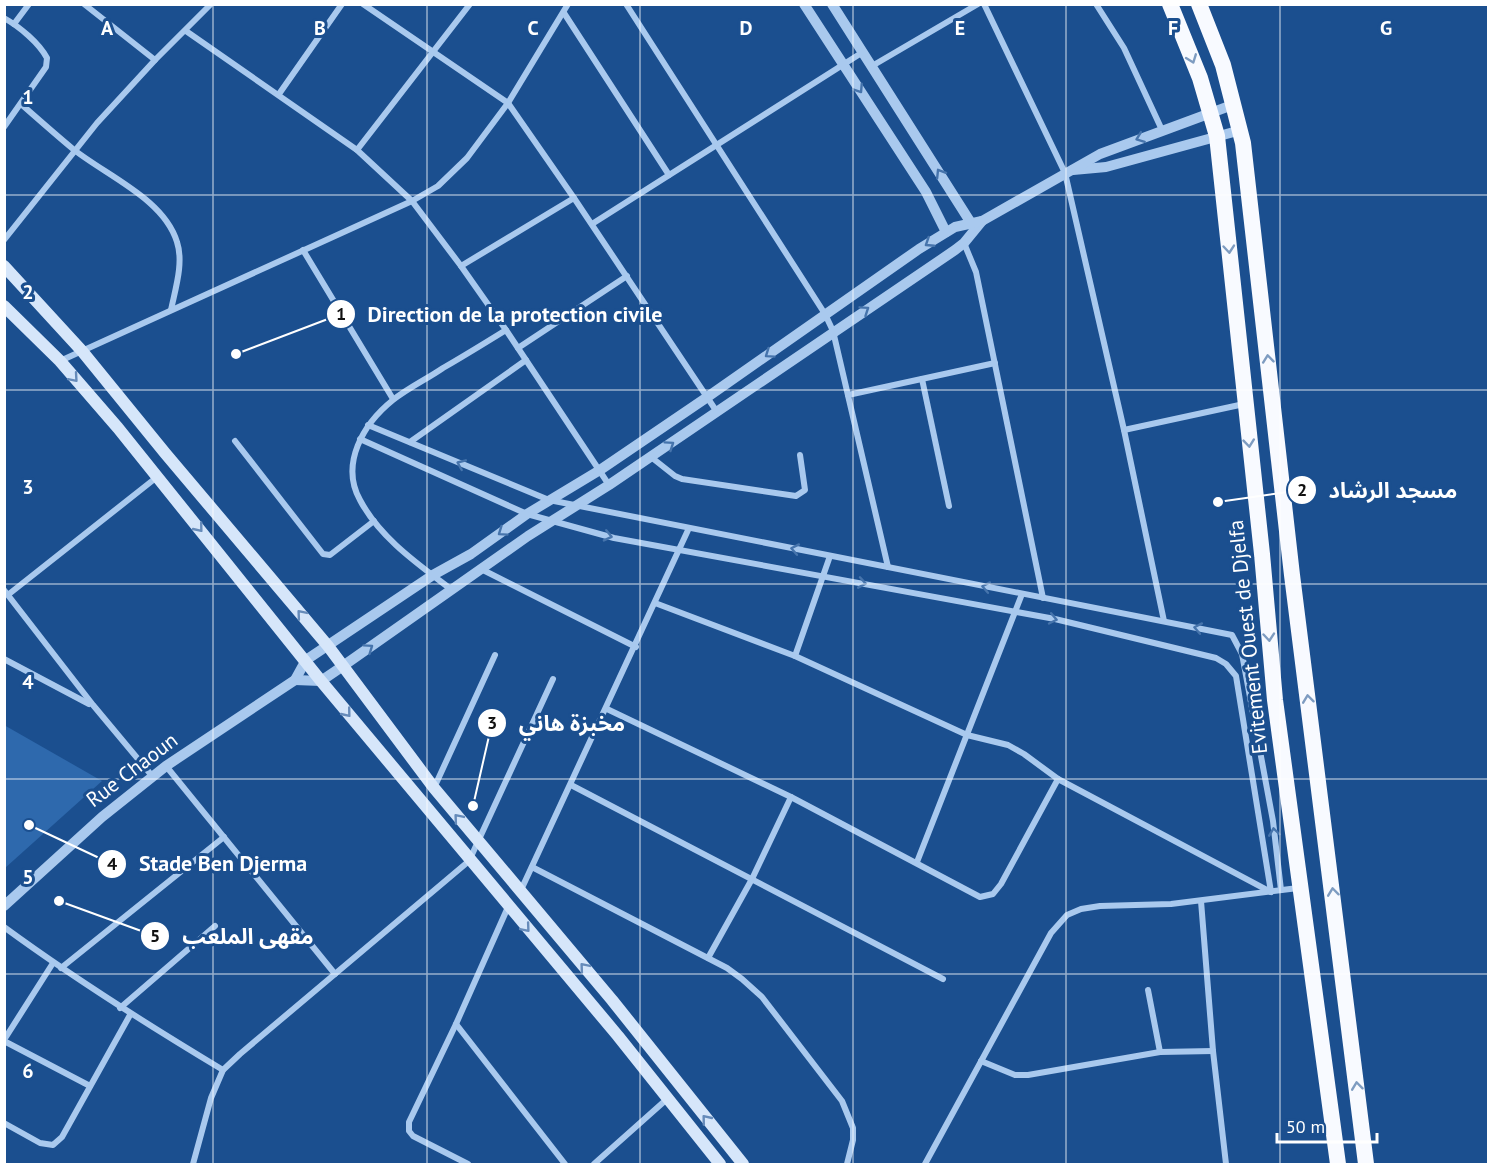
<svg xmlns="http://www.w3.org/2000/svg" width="1493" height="1169" font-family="'PT Sans','Noto Sans Arabic',sans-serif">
<rect width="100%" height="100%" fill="#1b4f8f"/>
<path fill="#2e69ad" d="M4,725L102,781L5,868H4Z"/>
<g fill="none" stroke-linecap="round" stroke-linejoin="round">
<g stroke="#a9c9ee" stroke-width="6">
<path d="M84,4L155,60"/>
<path d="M363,4L508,103L574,198L717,412"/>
<path d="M626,4L825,314L833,331L888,567"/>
<path d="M984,4L1065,173L1124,430L1164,621"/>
<path d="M1096,4L1124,48L1162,130"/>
<path d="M564,13L669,175"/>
<path d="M4,18C20,27 39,43 47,58L46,67L4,127"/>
<path d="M14,24L29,4"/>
<path d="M186,31L357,150L412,201L461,266L506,330L609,485"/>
<path d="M872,66L978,4"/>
<path d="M279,94L342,4"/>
<path d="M21,104C38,119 55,134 73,149C107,176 164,199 177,242C184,263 175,290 171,310"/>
<path d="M357,150L470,4"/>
<path d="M592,224L863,52"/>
<path d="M4,240L97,123L155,60L210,5"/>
<path d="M964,243L976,272L1043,598"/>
<path d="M303,250L393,399"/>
<path d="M461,266L574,198"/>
<path d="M518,348L627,276"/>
<path d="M60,361L412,201L438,186L467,158L508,103L568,4"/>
<path d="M922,379L949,506"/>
<path d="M848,395L995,363"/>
<path d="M368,425L549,500L1232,635L1242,654L1273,821L1281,890"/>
<path d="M1124,430L1244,404"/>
<path d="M360,439L527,514L614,538L1055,619L1216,658L1226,664L1236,676L1271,892"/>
<path d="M235,441L323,554L330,555L374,521"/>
<path d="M410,442L526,360"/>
<path d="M651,457L675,476L682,479L796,496L805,490L800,455"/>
<path d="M481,569L636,647"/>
<path d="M4,590L93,705L153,777"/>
<path d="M452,590C418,564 380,538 360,500C340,464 363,424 393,400C408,388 427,379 443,368C464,356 485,343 506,330"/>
<path d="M9,594L157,477"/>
<path d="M655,603L795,656L967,735L1008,745L1024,754L1058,779"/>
<path d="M795,656L830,556"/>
<path d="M4,659L89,704"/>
<path d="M607,709L791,797L980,897L993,894L1001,884L1058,779L1271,892"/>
<path d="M166,766L335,974"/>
<path d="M571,785L943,979"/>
<path d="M434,788L495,655"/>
<path d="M917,862L1022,594"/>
<path d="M532,867L727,968L742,979L762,997L842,1101L853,1128V1140L847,1164"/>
<path d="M521,890L689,528"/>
<path d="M1201,901L1213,1051L1226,1164"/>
<path d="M4,927C75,979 148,1025 223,1070"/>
<path d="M708,958L752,879L791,797"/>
<path d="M61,968L224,837"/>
<path d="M1148,990L1160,1052"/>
<path d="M120,1008L215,926"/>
<path d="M456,1024L565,1164"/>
<path d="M4,1040L53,963"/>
<path d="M4,1041L90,1086"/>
<path d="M981,1061L1015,1075H1028L1160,1052L1213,1051"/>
<path d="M4,1123L40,1143L53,1145L62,1137L130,1015"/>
<path d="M193,1164L211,1098L223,1070L240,1054L469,861L553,679"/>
<path d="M468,1164L413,1136L409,1131V1122L456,1024L508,907"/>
<path d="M594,1164L667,1099"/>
<path d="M925,1164L1051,933L1067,915L1081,909L1100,906L1171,904L1298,888"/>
</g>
<g stroke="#a9c9ee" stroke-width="10">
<path d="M804,4L926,192L946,232"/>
<path d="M832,4L971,223"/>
<path d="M1073,170L1106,167L1241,130"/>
<path d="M295,680L321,681L343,666L528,536L609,485L955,250L964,243L982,221"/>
<path d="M4,906L102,817L166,766L295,680L306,660L433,575L471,554L527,514L600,470L706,398L919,249L955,227L982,221L1100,154L1235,104"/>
</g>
<g stroke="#d6e6fa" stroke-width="12">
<path d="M4,266L82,351L165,453L328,646L434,788L612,1000L743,1164"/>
<path d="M4,306L60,361L118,428L321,681L618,1036L720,1164"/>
</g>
<g stroke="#f8faff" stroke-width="16">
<path d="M1170,4L1200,78L1217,136L1262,554L1275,700L1338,1164"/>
<path d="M1199,4L1223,65L1243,143L1292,575L1366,1164"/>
</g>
</g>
<defs><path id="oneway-chevron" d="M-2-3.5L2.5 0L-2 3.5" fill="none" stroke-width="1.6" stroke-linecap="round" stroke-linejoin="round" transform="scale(1.5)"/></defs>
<g stroke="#7e9cc1">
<use href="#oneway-chevron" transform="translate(1192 59) rotate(69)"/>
<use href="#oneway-chevron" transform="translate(1229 249) rotate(85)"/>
<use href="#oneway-chevron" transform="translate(1268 359) rotate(-96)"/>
<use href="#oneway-chevron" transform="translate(1249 443) rotate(84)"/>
<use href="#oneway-chevron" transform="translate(1269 637) rotate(85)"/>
<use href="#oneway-chevron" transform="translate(1308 699) rotate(-97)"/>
<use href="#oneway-chevron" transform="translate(1333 892) rotate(-97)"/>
<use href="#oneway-chevron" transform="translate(1357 1086) rotate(-97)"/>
</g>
<g stroke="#4674ac">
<use href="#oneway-chevron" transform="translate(859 89) rotate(57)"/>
<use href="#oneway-chevron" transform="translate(1140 138) rotate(159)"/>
<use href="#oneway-chevron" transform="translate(940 173) rotate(-122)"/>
<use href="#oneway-chevron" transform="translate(929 243) rotate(147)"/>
<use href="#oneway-chevron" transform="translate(865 310) rotate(-34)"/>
<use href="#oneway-chevron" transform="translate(769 354) rotate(145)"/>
<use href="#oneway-chevron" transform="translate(670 445) rotate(-34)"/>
<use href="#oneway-chevron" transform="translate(461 464) rotate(-157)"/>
<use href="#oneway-chevron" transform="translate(502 532) rotate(145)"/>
<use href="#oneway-chevron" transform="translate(608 536) rotate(13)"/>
<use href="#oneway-chevron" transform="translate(795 549) rotate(-169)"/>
<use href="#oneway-chevron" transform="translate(862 583) rotate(10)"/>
<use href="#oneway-chevron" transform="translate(986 587) rotate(-169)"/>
<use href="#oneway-chevron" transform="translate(1053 619) rotate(12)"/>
<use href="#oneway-chevron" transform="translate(1198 628) rotate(-169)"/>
<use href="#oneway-chevron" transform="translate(369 648) rotate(-35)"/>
<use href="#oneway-chevron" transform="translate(1274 832) rotate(-98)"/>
</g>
<g stroke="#668bba">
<use href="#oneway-chevron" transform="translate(74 378) rotate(49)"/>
<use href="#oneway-chevron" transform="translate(199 528) rotate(51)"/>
<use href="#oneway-chevron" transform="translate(301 614) rotate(-130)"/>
<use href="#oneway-chevron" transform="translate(347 713) rotate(51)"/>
<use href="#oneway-chevron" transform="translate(458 818) rotate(-130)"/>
<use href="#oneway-chevron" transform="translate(526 928) rotate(50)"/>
<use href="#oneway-chevron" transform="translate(584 967) rotate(-130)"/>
<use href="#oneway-chevron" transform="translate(706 1119) rotate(-129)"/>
</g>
<path fill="none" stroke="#fff" stroke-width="1.5" stroke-opacity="0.55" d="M213,4V1164M427,4V1164M640,4V1164M853,4V1164M1066,4V1164M1280,4V1164M4,195H1488M4,390H1488M4,584H1488M4,779H1488M4,974H1488"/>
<g text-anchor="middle" stroke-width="6" stroke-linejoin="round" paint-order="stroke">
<g font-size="21" fill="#fff" stroke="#1b4f8f">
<text transform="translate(1248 637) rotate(-96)" y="7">Evitement Ouest de Djelfa</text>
<text transform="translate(132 770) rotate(-37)" y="7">Rue Chaoun</text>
</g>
</g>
<g font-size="20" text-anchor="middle" font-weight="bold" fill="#fff" stroke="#1b4f8f" stroke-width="6" stroke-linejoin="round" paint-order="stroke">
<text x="107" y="35">A</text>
<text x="320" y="35">B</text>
<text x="533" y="35">C</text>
<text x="746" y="35">D</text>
<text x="960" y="35">E</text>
<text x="1173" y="35">F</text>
<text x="1386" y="35">G</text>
<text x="28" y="104">1</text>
<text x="28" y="299">2</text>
<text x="28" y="494">3</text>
<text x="28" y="689">4</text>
<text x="28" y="884">5</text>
<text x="28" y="1078">6</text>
</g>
<path fill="none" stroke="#fff" stroke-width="2" d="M236 354L341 314M1218 502L1302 490M473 806L492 723M29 825L112 864M59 901L155 936"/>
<g fill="#fff" stroke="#1b4f8f" stroke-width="2">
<circle cx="236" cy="354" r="6"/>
<circle cx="1218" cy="502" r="6"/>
<circle cx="473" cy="806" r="6"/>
<circle cx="29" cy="825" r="6"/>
<circle cx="59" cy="901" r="6"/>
<circle cx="341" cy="314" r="15"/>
<circle cx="1302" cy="490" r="15"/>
<circle cx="492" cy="723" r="15"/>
<circle cx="112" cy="864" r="15"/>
<circle cx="155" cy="936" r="15"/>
</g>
<g font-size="18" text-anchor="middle" font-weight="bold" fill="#111">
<text x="341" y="320">1</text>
<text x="1302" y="496">2</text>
<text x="492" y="729">3</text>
<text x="112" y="870">4</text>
<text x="155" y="942">5</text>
</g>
<g font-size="22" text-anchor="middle" font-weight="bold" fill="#fff" stroke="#1b4f8f" stroke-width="6" stroke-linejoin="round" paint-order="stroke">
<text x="515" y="322">Direction de la protection civile</text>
<text x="1393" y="498">مسجد الرشاد</text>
<text x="572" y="731">مخبزة هاني</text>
<text x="223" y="871">Stade Ben Djerma</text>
<text x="248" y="944">مقهى الملعب</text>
</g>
<rect width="1493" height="1169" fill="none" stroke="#ffffff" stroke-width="12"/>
<path d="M1277 1133v9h100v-9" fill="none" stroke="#ffffff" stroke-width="3"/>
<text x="1286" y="1133" font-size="18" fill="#ffffff" stroke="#1b4f8f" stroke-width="4.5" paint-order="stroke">50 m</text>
</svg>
